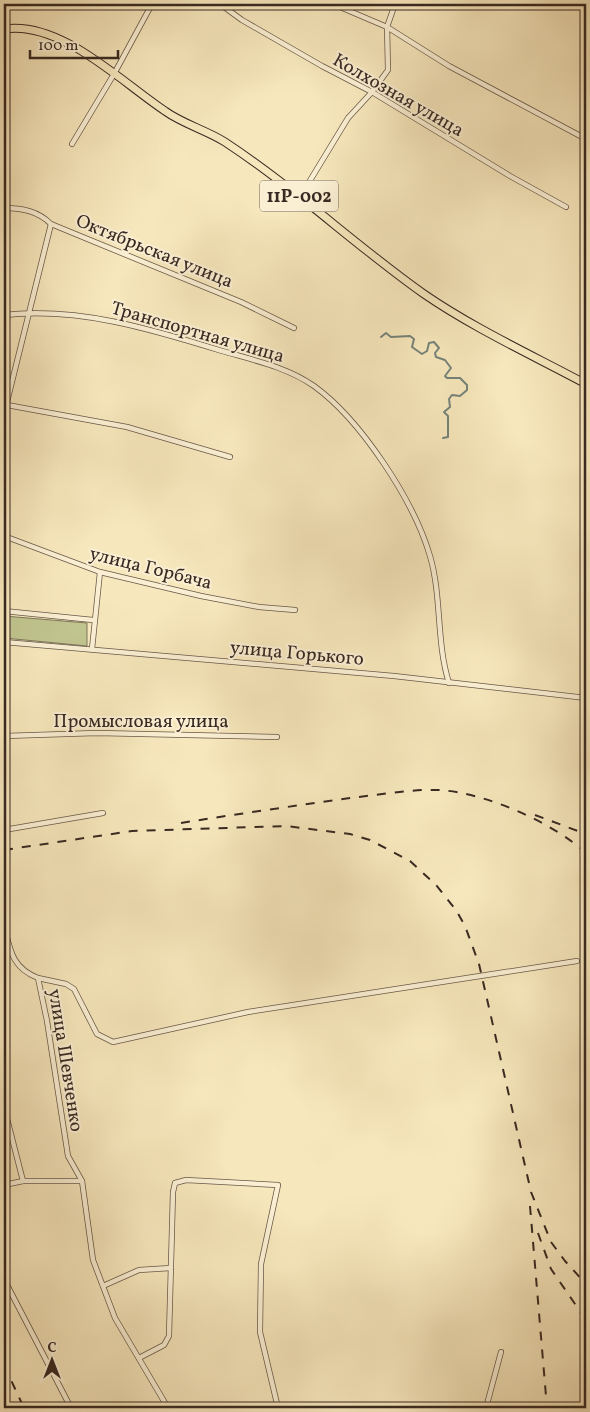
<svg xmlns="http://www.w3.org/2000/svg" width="590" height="1412" font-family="Vollkorn,serif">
<rect width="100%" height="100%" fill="#f7e7bc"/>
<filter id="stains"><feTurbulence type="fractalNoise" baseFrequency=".004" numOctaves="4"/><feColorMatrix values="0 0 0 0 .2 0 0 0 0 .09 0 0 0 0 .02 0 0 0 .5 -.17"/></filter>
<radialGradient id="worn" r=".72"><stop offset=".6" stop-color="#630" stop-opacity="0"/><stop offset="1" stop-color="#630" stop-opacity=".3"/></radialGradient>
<path fill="#c0c48e" stroke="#7c7658" d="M4,616L87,623V646L4,638Z"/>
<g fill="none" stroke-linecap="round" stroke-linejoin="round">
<path stroke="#75837a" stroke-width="2" d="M381,337L386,333L391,337L410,336L414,339L412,347L422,354L427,351L429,343L434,342L439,348L435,353L436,357L445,360L451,368L445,376L447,378H460L467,385V390L460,396L452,395L449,399L450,407L444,412L448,416V437L443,438"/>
<defs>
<g id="minor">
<path d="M220,4L242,20L322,66L372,92L510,176L566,207"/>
<path d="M333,4L387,27L449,66L586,139"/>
<path d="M72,144L114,74L152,4"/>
<path d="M300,197L348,118L372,92L388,70L387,27L395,4"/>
<path d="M4,208C22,208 38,211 51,224L241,302L294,328"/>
<path d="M4,315C79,307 151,329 222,351C253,360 287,367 314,386C361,420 414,501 430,556C442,597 436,642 449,683"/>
<path d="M7,405L127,427L230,457"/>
<path d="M4,414L51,224"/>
<path d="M4,536L100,572L201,596L259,607L295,610"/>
<path d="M4,611L93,620"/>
<path d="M4,642L394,676L586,698"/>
<path d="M92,649L100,572"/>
<path d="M4,736L97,733L277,737"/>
<path d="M4,830L103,813"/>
<path d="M4,925C10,950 12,968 38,978L47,1021L68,1156L82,1181"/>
<path d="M38,978L66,984L74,989L97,1034L113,1042L248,1012L577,961"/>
<path d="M4,1107L23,1181"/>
<path d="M4,1185L23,1181H82L93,1260L115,1318L168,1408"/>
<path d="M4,1275L6,1283L71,1408"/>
<path d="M103,1286L139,1270L171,1268"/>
<path d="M139,1358L164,1345L169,1336L173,1192L175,1183L186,1180L278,1185L261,1264L260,1332L278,1408"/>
<path d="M486,1408L501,1352"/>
</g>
<path id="primary" d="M4,29C60,20 120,81 165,111C183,124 206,130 225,142C295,188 356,246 424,294C475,329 532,355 586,384"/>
</defs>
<use href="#minor" stroke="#685848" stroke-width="6"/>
<use href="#primary" stroke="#382922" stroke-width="9"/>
<use href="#minor" stroke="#faefd3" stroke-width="4.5"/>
<use href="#primary" stroke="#f7e7bc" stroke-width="7"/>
<g stroke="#382922" stroke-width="2" stroke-dasharray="9 9" stroke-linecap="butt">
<path d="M535,815L586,834"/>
<path d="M181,823C237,814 294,806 350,798C379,795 409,789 438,790C484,792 552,822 586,853"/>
<path d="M4,850L132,831L286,826L350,834L370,840L410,861L436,885L456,910L465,926L479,964L531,1192L551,1242L565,1261L586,1284"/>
<path d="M530,1206L547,1408"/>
<path d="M538,1233L551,1269L586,1320"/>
<path d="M4,1365L24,1408"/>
</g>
</g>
<g text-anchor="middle" stroke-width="4" stroke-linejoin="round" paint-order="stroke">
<rect fill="#faefd3" stroke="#726457" stroke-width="1" x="260" y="180.5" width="78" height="31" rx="4"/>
<g font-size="18" font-weight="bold" fill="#382922">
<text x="299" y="202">11Р-002</text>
</g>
<g font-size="19" fill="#382922" stroke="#faefd3">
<text transform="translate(399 94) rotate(30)" y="7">Колхозная улица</text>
<text transform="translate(155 250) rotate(22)" y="7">Октябрьская улица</text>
<text transform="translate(198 331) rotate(16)" y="7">Транспортная улица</text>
<text transform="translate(151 567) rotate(14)" y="7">улица Горбача</text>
<text transform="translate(297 652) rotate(5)" y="7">улица Горького</text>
<text x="141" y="727">Промысловая улица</text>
<text transform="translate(67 1060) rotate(81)" y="7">улица Шевченко</text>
</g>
</g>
<rect width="590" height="1412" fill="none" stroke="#f7e7bc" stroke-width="20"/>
<rect x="5" y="5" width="580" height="1402" fill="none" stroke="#382922" stroke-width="2.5"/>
<rect x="10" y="10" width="570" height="1392" fill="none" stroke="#382922"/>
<g transform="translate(52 1360)" stroke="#faefd3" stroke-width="4" paint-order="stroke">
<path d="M0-4L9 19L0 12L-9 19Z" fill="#382922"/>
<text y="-8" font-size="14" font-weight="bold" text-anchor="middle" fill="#382922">С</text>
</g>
<path d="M30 50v8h88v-8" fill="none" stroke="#382922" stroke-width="2.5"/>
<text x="38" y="50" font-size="15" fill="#382922" stroke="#faefd3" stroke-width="4" paint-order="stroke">100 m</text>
<rect width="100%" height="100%" filter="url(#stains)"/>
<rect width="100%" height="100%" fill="url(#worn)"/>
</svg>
